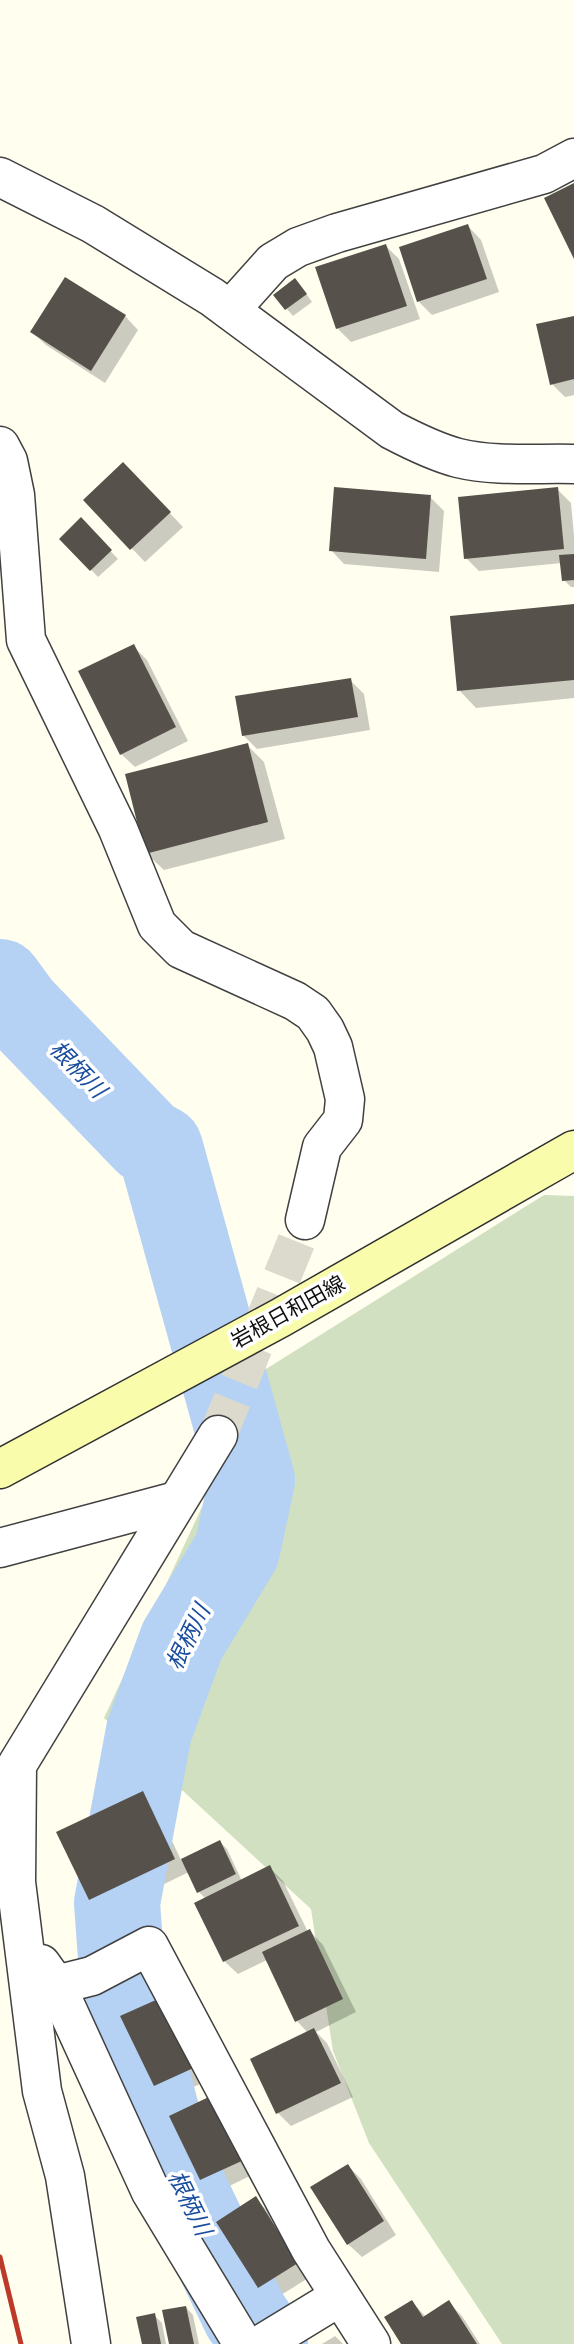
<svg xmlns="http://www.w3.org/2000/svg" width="574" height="2344" font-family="Bitter,'Noto Sans JP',serif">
<rect width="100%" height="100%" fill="#fffeef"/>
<path fill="#d0e0c0" d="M544,1195L574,1196V2344H502L369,2143L333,2051L311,1909L104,1718L266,1369Z"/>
<g fill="#0003">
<path d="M468,226L481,240L499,292L432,315L418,301Z"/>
<path d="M386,246L399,259L420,319L351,342L337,328Z"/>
<path d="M302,288L312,302L293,316L286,308Z"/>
<path d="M125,316L138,330L105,383L46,345L32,332Z"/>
<path d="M574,317V395L565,397L552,384Z"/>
<path d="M123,464L183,527L145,562L85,500Z"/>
<path d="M557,489L571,503L574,536V587H571L564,580L562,563L479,571L466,558Z"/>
<path d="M430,497L444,511L439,572L344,564L331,550Z"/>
<path d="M81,520L118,559L98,577L62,539Z"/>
<path d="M574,606V698L476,708L459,690Z"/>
<path d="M133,646L147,660L188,741L135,767L121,754Z"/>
<path d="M350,680L364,694L370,730L257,749L243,735Z"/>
<path d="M247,745L264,762L285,839L164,870L146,853Z"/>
<path d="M142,1793L156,1807L181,1860L220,1842L227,1849L242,1881L270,1868L283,1881L308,1932L310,1931L323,1945L356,2012L316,2032L327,2043L353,2097L291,2126L278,2113L308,2033L297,2021L267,1960L238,1974L224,1961L206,1899L199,1892L189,1872L104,1913L90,1899Z"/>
<path d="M180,2010L212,2078L169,2099L156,2085Z"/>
<path d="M215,2096L258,2172L215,2193L202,2179L172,2117Z"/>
<path d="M348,2166L361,2179L396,2235L362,2257L348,2244Z"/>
<path d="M255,2199L269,2212L310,2277L273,2300L259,2287Z"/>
<path d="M412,2302L426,2317L449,2303L462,2316L480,2344H403Z"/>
<path d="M186,2307L193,2315L199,2344H170Z"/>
<path d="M154,2315L162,2323L166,2344H144Z"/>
<path d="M335,2336L343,2344H322Z"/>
</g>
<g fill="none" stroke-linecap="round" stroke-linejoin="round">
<path stroke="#b5d2f5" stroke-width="86" d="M0,982L19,1008L147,1141L160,1148L252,1480L237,1550L182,1641L149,1731L117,1903L123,1985L167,2153L245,2315L265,2344"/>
</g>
<g fill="#56514a">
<path d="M574,183V259L544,198Z"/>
<path d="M468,224L487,279L417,302L399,247Z"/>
<path d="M386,244L407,306L336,329L315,267Z"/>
<path d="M65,277L126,315L91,371L30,332Z"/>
<path d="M295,278L307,294L285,310L273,295Z"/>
<path d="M574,316V379L550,385L536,324Z"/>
<path d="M123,462L171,512L130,550L83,500Z"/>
<path d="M334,487L431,495L426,559L329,551Z"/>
<path d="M558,487L564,549L464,559L458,497Z"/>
<path d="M81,517L112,550L90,571L59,539Z"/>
<path d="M574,554V580L562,581L559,555Z"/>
<path d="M574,604V680L457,691L450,616Z"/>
<path d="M134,644L176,727L120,755L78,671Z"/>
<path d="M351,678L358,717L242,736L235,696Z"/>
<path d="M248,743L268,822L145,854L125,774Z"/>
<path d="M143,1791L175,1859L89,1900L56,1832Z"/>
<path d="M220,1840L236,1874L197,1893L181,1859Z"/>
<path d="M270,1865L299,1926L223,1962L194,1903Z"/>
<path d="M310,1929L343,1999L295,2022L262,1952Z"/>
<path d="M167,1995L200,2065L154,2086L120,2016Z"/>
<path d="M314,2028L341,2083L276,2114L250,2059Z"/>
<path d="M215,2094L246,2159L200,2180L169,2116Z"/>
<path d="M348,2164L384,2221L347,2245L310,2187Z"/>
<path d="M256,2196L298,2263L258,2288L216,2222Z"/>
<path d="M412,2300L423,2317L449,2300L477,2344H401L384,2317Z"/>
<path d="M186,2306L194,2344H169L162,2310Z"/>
<path d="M155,2313L161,2344H142L136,2317Z"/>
</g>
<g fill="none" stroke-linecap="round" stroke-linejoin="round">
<path stroke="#dbdacd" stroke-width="38" stroke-dasharray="38 19" stroke-linecap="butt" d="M218,1435L305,1220"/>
<defs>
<g id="minor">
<path d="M0,177L93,224L212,297L392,430C413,441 435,452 458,458C495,467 537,463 574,464"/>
<path d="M230,310L273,262L298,247L337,233L544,174L574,158"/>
<path d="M0,446L8,461L15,495L26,640L118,829L157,925L181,949L295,1001L313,1013L325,1030L333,1047L345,1099L343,1120L322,1147L305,1220"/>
<path d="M0,1548L176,1501"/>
<path d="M41,1964L56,1985L151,2192L243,2344"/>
<path d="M56,1985L92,1976L149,1946L311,2250L371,2344"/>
<path d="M91,2344L65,2176L42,2091L16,1882L17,1765L218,1435"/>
<path d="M262,2344L339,2297"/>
</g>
<path id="secondary" d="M0,1469L280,1318L574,1150"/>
</defs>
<use href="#minor" stroke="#414141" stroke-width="41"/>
<use href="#secondary" stroke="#303030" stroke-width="41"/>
<use href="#minor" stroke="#fff" stroke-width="38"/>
<use href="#secondary" stroke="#f9fdab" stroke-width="38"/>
<path stroke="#bc3a28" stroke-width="5" d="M0,2257L21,2344"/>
</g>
<g text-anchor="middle" stroke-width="7" stroke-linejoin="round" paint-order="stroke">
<g font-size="21" fill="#0e0e0e" stroke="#fff">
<text transform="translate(288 1312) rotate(-29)" y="7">岩根日和田線</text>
</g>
<g font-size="23" font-style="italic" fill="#194d9e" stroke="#fff">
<text transform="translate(78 1069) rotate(46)" y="8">根柄川</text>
<text transform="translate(188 1637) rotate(-64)" y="8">根柄川</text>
<text transform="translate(190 2203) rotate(64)" y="8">根柄川</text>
</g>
</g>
</svg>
